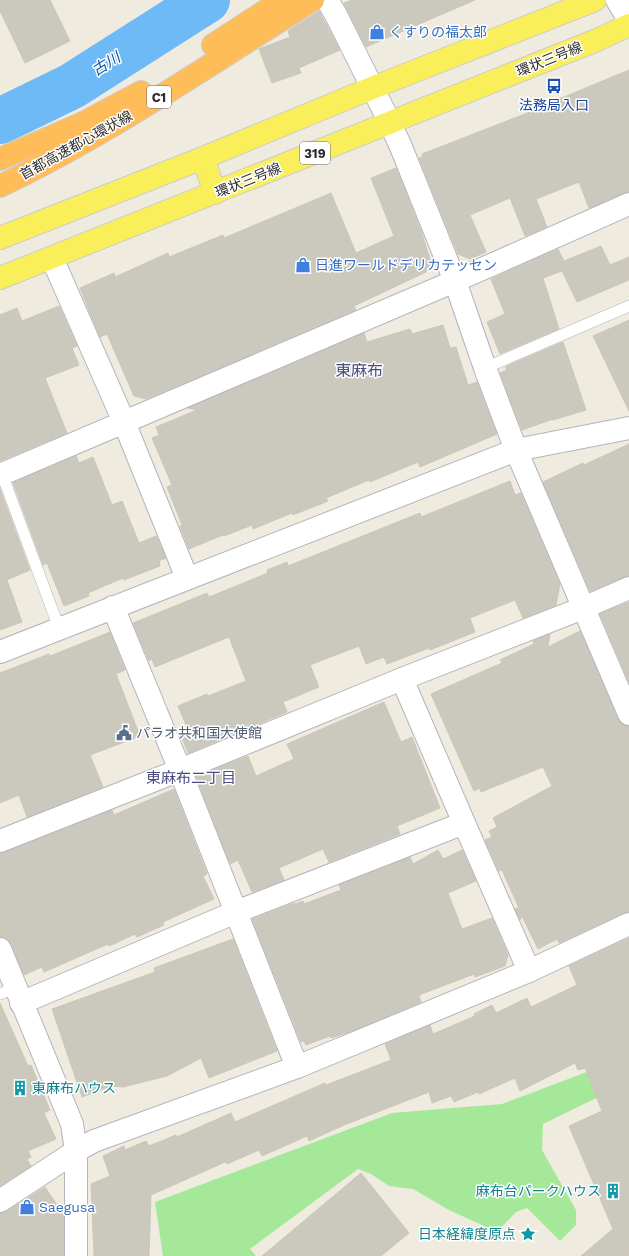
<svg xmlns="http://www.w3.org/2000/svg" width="629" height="1256" font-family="'Work Sans','Noto Sans JP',sans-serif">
<rect width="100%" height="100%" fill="#efebdf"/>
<path fill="#a6e899" d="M629,1056V1082L543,1124L542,1150L576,1210V1225L560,1241L527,1208L516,1212L497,1232L449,1210L413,1189L389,1186L371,1174L358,1169L250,1249L256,1256H163L155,1202L392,1113L502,1104Z"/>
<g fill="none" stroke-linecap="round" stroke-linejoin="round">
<path stroke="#6dbaf6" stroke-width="46" d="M0,121L72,86L207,0"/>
</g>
<g fill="#cbc9bd" stroke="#cbc7b8">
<path d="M0,0H50L70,41L25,63L0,11Z"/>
<path d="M352,0H475L366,47L344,3Z"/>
<path d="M319,11L340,50L299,68L301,73L272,83L259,49L290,37L288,31Z"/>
<path d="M629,70V192L624,193L589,208L579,182L536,199L547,227L525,236L510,198L470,215L486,252L470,259L458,254L419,158L423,157L422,154L548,105L547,104Z"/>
<path d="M396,168L421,231L431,262L426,272L354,306L356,310L146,399L134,396L107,334L100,337L80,288L114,273L115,277L168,253L169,257L223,235L224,238L331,193L356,253L394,236L371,178Z"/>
<path d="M601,246L610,265L629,257V280L577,302L562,271L543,278L559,329L500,354L487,322L505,314L491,279L558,249L564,261Z"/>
<path d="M59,306L77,346L72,348L79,365L45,378L67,433L0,461V315L17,308L22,321Z"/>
<path d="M629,320V411L593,336Z"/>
<path d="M443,325L450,348L456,347L468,385L477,382L497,434L420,467L418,462L370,482L369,480L326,498L328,501L293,515L292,513L253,529L252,525L224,536L223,535L189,549L180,526L182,525L167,487L172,485L152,438L159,435L156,427L197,410L188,408L364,333L367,342L410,329L412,334Z"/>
<path d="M563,342L586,410L553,420V419L522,430L500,373L507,370L505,367Z"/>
<path d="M629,444V576L624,577L590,591L543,482L583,463L584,465Z"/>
<path d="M76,456L79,463L93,457L112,505L122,501L139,543L156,536L166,558L159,561L160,566L124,580L123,578L88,593L89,596L64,606L47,563L43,565L13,483Z"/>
<path d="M510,481L515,495L521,493L560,584L556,605L523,618L515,600L470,618L475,632L430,650L429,648L387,664L384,657L366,664L359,646L310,665L319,687L283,702L287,712L188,753L179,730L187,727L178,706L207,694L208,696L246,681L229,637L155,667L152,659L149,661L133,623L207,593L209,597L268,573L267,570L287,562L288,566L420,513L421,517Z"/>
<path d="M0,489L30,570L7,580L22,622L0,630Z"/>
<path d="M629,602V682L600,614Z"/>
<path d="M580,631L618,719L622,724L629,726V912L624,913L559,943L557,939L538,949L522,916L520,920L515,909L519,908L502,870L499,871L485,840L492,837L489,831L497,827L493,818L552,786L543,767L481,792L480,788L474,791L431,694L502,663L500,660L534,644L533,641L550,634L548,647Z"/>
<path d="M110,632L125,670L116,674L140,736L90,755L103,787L27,817L19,795L0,803V673L49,654L50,656Z"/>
<path d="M384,702L401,742L412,737L440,808L397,826L400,834L329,862L323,849L279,868L284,880L252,892L238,860L230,864L197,779V776L248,756L256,776L294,759L287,744Z"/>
<path d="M174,789L207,874L203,876L214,899L163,922L164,925L137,937L135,934L109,946L108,944L44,972L42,967L24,975L11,944L7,939L0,937V854L112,810L114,815Z"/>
<path d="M438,850L443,859L462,850L476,881L448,893L462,929L492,918L508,955L505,966L475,977L474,974L419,995L421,1002L355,1030L331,1038L330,1036L306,1045L304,1041L301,1042L252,919L294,903L295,904L303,901L304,904L341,890L339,885L410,857L413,864Z"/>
<path d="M629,938V1256H581L613,1229L569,1126L602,1111L585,1068L578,1070L575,1063L520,1091L515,1078L479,1094L478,1092L454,1102L451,1096L432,1103L429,1092L344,1125L309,1141L307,1136L262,1156L259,1150L227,1164L225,1162L151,1195L149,1256H94L91,1184L110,1176L103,1156L124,1146L125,1150L146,1141L149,1146L176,1135L177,1137L231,1113L235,1122L325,1083L326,1085L391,1060L385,1044L430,1025L433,1034L475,1016L474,1014L492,1005L496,1013L527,998L531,1007L577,985L569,966Z"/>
<path d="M233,939L277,1051L209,1078L201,1058L167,1076L123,1087L111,1086L82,1097L52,1009L155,972L154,968Z"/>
<path d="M0,1003L28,1066L31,1065L50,1110L44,1113L56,1139L28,1151L31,1157L27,1159L31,1166L0,1186Z"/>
<path d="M361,1173L409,1233L381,1256H262Z"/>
<path d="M45,1187L64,1215V1256H0V1213L7,1211Z"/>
</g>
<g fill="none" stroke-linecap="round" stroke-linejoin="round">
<defs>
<g id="service">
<path d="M485,368L629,306"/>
<path d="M2,474L59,628"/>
<path d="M0,994L15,988"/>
</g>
<g id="minor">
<path d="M327,0L335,13L390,123L401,147L455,281L485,368L516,450L629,714"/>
<path d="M52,258L124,422L187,578"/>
<path d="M0,475L455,281L629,204"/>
<path d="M113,607L180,770L297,1067"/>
<path d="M402,679L464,823L529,971"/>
<path d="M0,841L180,770L402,679L583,608L629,588"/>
<path d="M0,949L72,1124L76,1151V1256"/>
<path d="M21,1003L236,912L464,823"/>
</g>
<g id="tertiary">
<path d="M617,0L629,20"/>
<path d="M0,652L516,450L629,428"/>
<path d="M0,1201L76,1151L94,1141L297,1067L529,971L629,924"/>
</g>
<g id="primary">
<path d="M203,158L215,193"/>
<path d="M0,238L203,158L372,88L595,0"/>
<path d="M0,278L597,40L629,25"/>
</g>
<g id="motorway">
<path d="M213,45L282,0"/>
<path d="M0,159L83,123L141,92"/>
<path d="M0,186C109,134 210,64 313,0"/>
</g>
</defs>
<use href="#service" stroke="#b3b3c1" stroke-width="12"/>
<use href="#minor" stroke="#b3b3c1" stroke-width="24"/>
<use href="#tertiary" stroke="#b3b3c1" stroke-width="24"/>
<use href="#primary" stroke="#cdcdcd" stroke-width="24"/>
<use href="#motorway" stroke="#cdcdcd" stroke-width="24"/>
<use href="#service" stroke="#fff" stroke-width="11"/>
<use href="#minor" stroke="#fff" stroke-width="22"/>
<use href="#tertiary" stroke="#fff" stroke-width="22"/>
<use href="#primary" stroke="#f9ef5a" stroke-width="22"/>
<use href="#motorway" stroke="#ffbd5a" stroke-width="22"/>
</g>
<defs>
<symbol id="shop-bare" viewBox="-9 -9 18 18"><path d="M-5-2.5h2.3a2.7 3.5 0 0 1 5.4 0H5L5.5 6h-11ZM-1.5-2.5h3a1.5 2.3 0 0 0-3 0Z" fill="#3f7fe0" stroke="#fff" stroke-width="2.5" paint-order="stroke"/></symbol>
<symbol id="bus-bare" viewBox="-9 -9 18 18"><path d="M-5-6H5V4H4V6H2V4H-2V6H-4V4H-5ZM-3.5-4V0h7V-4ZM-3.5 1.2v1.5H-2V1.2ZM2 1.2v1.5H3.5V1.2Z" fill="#1a4fb4" stroke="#fff" stroke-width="2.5" paint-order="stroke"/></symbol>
<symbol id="civic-bare" viewBox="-9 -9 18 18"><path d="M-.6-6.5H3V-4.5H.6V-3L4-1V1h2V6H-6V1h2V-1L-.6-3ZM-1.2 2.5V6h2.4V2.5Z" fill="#5c6f8a" stroke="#fff" stroke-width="2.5" paint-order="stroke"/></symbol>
<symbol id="building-bare" viewBox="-9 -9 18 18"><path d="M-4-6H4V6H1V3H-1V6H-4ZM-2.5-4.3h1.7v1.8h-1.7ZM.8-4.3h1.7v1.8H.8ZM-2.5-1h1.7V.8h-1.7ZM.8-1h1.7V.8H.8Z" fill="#0f9aa8" stroke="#fff" stroke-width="2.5" paint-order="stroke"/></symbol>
<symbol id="sight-bare" viewBox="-9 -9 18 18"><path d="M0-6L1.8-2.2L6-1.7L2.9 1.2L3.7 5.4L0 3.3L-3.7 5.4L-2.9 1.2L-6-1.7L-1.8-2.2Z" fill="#0f9aa8" stroke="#fff" stroke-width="2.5" paint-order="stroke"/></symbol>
</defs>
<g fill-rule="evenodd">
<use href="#shop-bare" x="366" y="21" width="22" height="22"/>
<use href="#bus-bare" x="543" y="75" width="22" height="22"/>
<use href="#shop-bare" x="292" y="254" width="22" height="22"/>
<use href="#civic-bare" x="113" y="722" width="22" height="22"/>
<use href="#building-bare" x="9" y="1077" width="22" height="22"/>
<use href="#building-bare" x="602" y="1180" width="22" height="22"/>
<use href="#shop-bare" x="16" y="1196" width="22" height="22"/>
<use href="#sight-bare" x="517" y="1223" width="22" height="22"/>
</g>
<g text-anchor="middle" stroke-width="3" stroke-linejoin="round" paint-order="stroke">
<g fill="#fff" stroke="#6c6c6c" stroke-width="1">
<rect x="147" y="86" width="24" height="22" rx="3"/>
<rect x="300" y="142" width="30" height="22" rx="3"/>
</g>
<g font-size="13" font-weight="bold" fill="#2d2d2d">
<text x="159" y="102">C1</text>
<text x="315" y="158">319</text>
</g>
<g font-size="14" fill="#366cbe" stroke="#fff" text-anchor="start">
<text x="389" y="37">くすりの福太郎</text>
<text x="315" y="270">日進ワールドデリカテッセン</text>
<text x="39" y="1212">Saegusa</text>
</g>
<g font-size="14" fill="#2d2d2d" stroke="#fff">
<text transform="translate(549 59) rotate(-22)" y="5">環状三号線</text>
<text transform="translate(76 145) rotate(-29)" y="5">首都高速都心環状線</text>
<text transform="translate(248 180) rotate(-22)" y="5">環状三号線</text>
</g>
<g font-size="14" fill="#164399" stroke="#fff">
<text x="554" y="110">法務局入口</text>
</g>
<g font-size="14" fill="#4e5e75" stroke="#fff" text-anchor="start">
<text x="136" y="738">パラオ共和国大使館</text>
</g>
<g font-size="14" fill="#0d838f" stroke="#fff" text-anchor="end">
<text x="32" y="1093" text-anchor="start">東麻布ハウス</text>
<text x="601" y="1196">麻布台パークハウス</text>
<text x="516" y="1239">日本経緯度原点</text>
</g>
<g font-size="15" font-style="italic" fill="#0655a8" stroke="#fff">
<text transform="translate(106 64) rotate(-32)" y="5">古川</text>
</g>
<g font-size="15" fill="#4a4a81" stroke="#fff">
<text x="191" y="783">東麻布二丁目</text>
</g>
<g font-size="16" fill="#4a4a81" stroke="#fff">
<text x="359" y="376">東麻布</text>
</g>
</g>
</svg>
